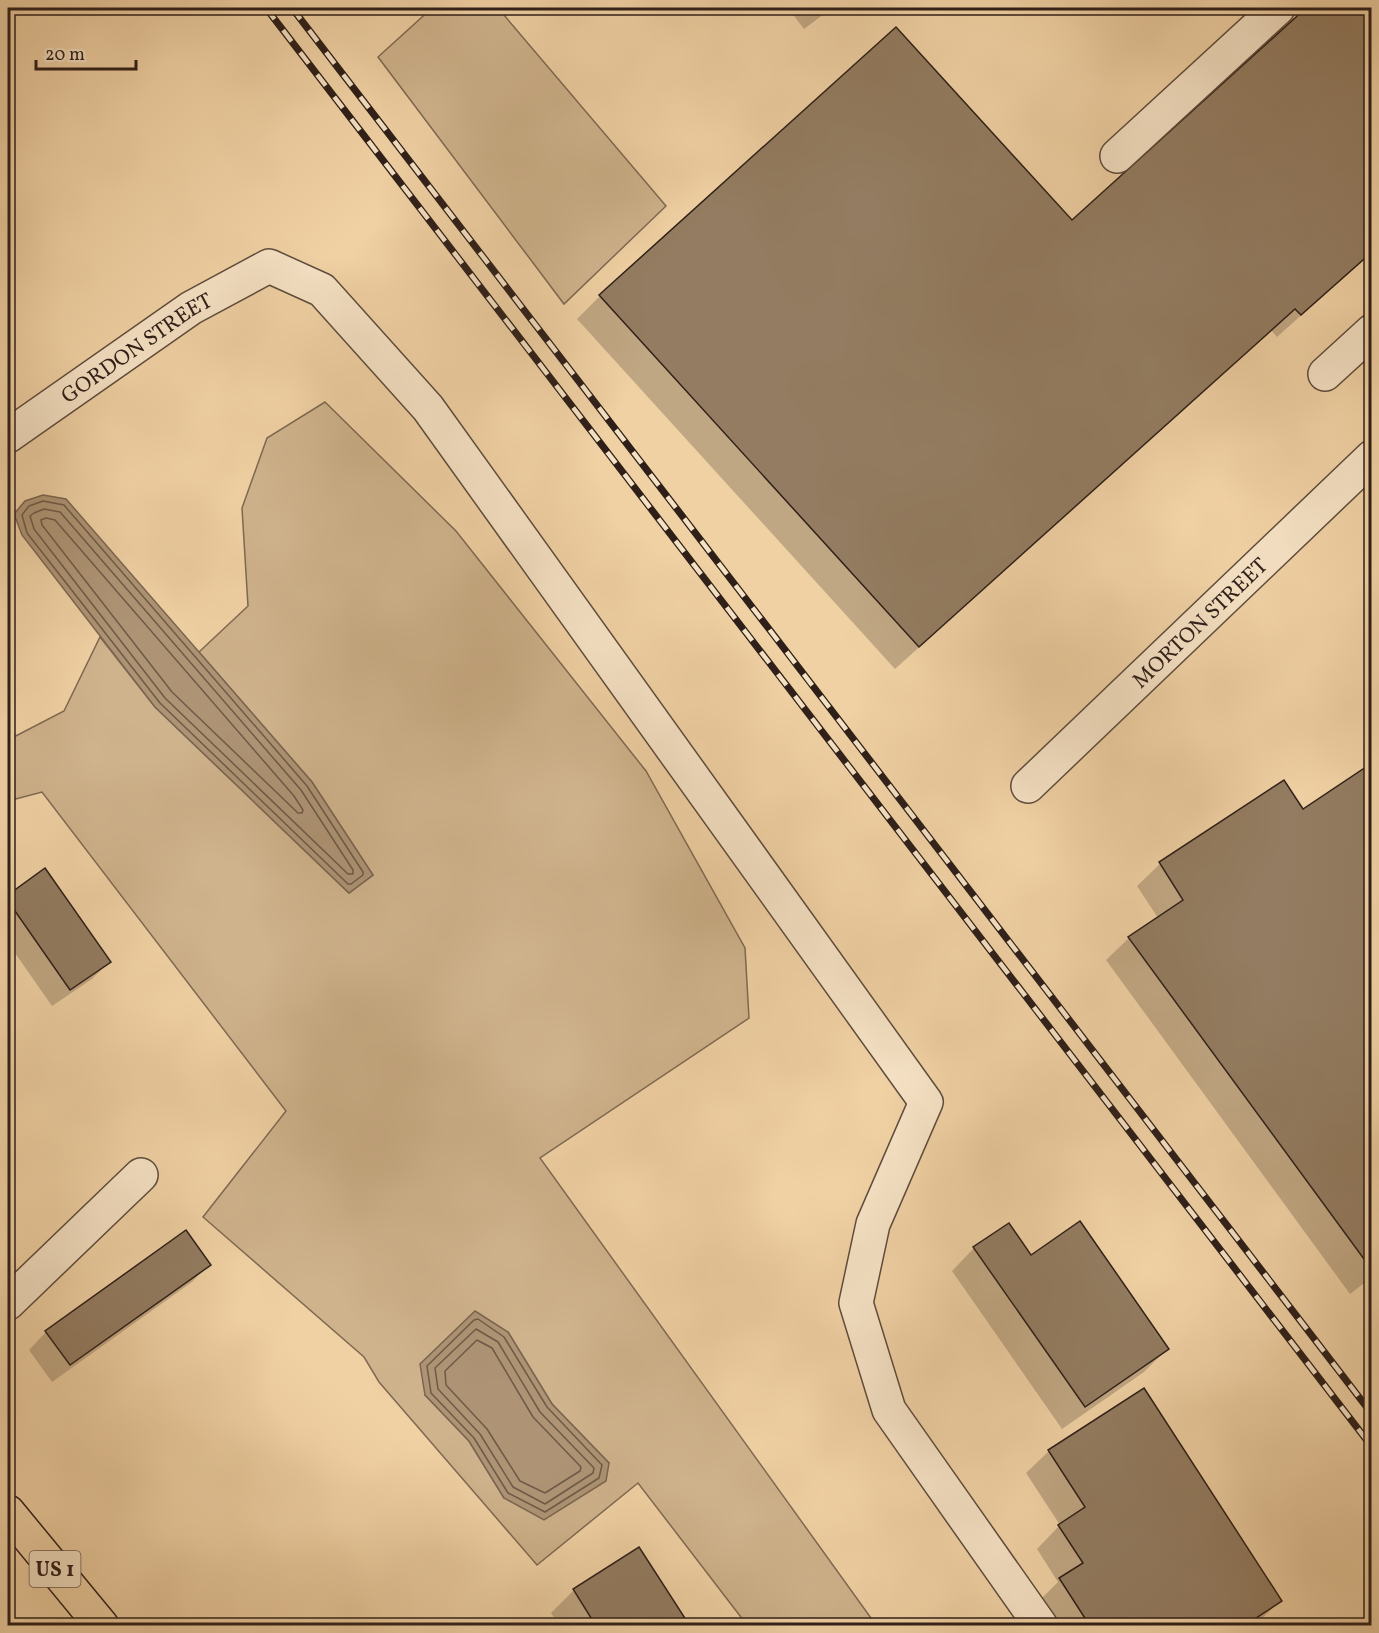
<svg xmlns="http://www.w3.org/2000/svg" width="1379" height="1633" font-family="Vollkorn,serif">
<rect width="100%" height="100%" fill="#f0d1a4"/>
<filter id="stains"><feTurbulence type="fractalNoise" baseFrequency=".00333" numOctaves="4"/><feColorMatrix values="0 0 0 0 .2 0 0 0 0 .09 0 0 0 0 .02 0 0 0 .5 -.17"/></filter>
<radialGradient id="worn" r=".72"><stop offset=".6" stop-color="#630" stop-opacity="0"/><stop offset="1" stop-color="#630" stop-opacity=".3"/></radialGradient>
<g fill="#cfb38c" stroke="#7e6952" stroke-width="1.5" fill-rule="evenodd">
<path d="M432,8H498L666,206L564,304L378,57Z"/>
<path d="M325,402L456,531L646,771L745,948L749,1018L540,1158L876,1625H747L638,1483L537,1565L379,1382L364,1357L203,1217L286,1111L42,792L8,801V740L64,711L100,637L155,707L349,893L373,875L312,782L199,652L248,606L242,508L267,438ZM508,1332L552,1404L609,1463L504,1498L469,1441L425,1395Z"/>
</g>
<g fill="#ae9475" stroke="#7b6550" stroke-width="1.5">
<path d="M43,495L66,499L312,782L373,875L349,893L155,707L22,535L14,514L25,501Z"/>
<path d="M475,1311L508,1332L552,1404L609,1463L606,1481L544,1520L504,1498L469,1441L425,1395L420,1364Z"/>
</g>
<g fill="#0003">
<path d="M788,8H832L804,29Z"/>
<path d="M1308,8H1372V252L1277,337L1271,330L895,669L577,319L600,296L1072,222Z"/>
<path d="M1372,765V1277L1350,1294L1106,960L1129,938L1158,918L1137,886L1160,864L1283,782L1302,811Z"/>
<path d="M45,870L109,962L92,979L52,1006L8,943V896Z"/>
<path d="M186,1232L209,1264L192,1282L52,1382L29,1350L46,1332Z"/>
<path d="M974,1248L1031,1257L1167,1349L1144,1372L1062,1429L952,1271Z"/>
<path d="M1049,1451L1280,1601L1254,1626H1053L1038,1602L1058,1582L1037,1549L1060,1525L1026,1473Z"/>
<path d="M574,1590L688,1626H560L551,1613Z"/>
</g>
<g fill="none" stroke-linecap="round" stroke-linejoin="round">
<g stroke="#6e5a47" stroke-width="1.5">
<path d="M43,501L64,505L307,786L363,872V875L351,884H348L160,703L27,533L22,515L29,506Z"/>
<path d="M44,509L60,512L301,790L353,870V874H348L165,698L34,529L30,516L34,513Z"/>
<path d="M46,518L55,520L294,796L303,810L302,813H298L172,692L42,525L41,520Z"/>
<path d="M474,1320L478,1319L504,1337L547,1407L602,1465L599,1478L545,1512L508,1493L474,1438L431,1393L427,1366Z"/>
<path d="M476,1329L498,1342L540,1412L594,1468L593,1473L545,1504L513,1487L480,1434L438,1389L435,1368Z"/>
<path d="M477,1340L492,1348L533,1417L581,1467L580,1471L545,1493L520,1481L487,1429L446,1385L445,1371Z"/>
</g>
</g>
<g fill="#937c61" stroke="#2e1f19" stroke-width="1.5">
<path d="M1306,8H1372V252L1301,315L1295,309L919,647L599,295L896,27L1072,220Z"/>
<path d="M1372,763V1270L1128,937L1183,900L1159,862L1284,780L1303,809Z"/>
<path d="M45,868L111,962L70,990L8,901V895Z"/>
<path d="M1080,1221L1169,1349L1085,1407L973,1247L1009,1223L1031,1255Z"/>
<path d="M186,1230L211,1265L70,1365L45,1331Z"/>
<path d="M1144,1388L1282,1601L1244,1626H1090L1059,1578L1083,1563L1058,1525L1085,1507L1048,1450Z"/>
<path d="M639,1547L690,1626H596L573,1589Z"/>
</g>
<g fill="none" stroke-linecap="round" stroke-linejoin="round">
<defs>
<g id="minor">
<path d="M1117,156L1278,8"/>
<path d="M1325,374L1372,331"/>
<path id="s1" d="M8,436L191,308L269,266L322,290L428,408L926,1102L873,1224L856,1303L889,1410L1041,1626"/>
<path id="s2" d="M1028,786L1372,457"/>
<path d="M8,1303L141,1175"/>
</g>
<path id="major" d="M8,1512L102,1626"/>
</defs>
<use href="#minor" stroke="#5e4c3c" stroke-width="36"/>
<use href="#major" stroke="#2e1f19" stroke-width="36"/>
<use href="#minor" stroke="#f5e1c4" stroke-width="33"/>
<use href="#major" stroke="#f0d1a4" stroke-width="33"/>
<defs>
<g id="rail">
<path d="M266,8L1372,1447"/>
<path d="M292,8L1372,1414"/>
</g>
</defs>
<use href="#rail" stroke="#2e1f19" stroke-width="7"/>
<use href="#rail" stroke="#f5e1c4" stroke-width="4.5" stroke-dasharray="14" stroke-linecap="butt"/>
</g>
<g text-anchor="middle" stroke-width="4.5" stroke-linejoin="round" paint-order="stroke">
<rect fill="#f5e1c4" stroke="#6a594c" stroke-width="1.5" x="29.5" y="1551" width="51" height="36" rx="4.5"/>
<g font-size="21" font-weight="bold" fill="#2e1f19">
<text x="55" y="1576">US 1</text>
</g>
<g font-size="22" fill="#2e1f19" stroke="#f5e1c4">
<text dy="8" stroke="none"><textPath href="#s1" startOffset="156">GORDON STREET</textPath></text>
<text dy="8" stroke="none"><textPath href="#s2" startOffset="237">MORTON STREET</textPath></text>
</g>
</g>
<rect width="1379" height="1633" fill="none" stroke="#f0d1a4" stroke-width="30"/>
<rect x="9" y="9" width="1361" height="1615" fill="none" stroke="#2e1f19" stroke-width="3"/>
<rect x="15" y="15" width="1349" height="1603" fill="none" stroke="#2e1f19" stroke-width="1.5"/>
<path d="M36 60v9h100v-9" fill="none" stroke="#2e1f19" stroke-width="3"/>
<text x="45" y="60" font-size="18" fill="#2e1f19" stroke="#f5e1c4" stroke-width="4.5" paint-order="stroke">20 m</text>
<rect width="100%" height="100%" filter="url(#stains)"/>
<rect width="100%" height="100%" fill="url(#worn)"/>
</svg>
